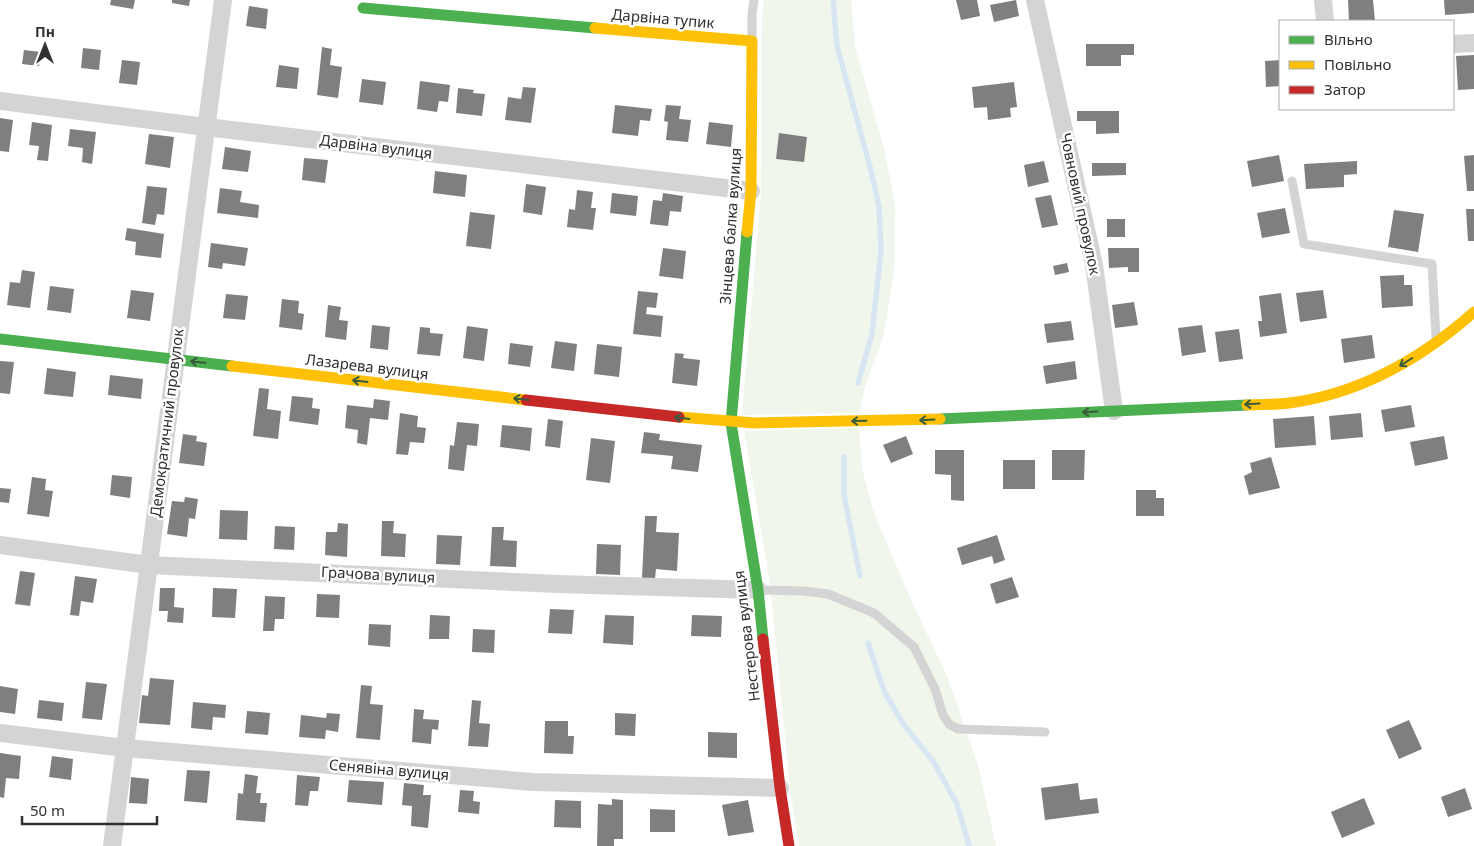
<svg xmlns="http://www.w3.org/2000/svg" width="1474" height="846" font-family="'Noto Sans',sans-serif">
<rect width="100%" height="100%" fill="#fff"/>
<g fill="#f0f6ec">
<path d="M764,0H851L855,47L884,149L895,205L894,272L884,334L866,384L859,413L742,415L761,194L762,15Z"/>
<path d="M859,428L862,469L874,513L912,602L947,676L978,765L996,846H799L790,788L770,582L744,431Z"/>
</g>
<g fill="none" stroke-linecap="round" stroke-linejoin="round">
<g stroke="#d8e6f4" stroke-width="5.5">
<path d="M833,0L837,46L870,167L879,206L881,250L872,334L858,383"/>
<path d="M844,457V494L860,576"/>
<path d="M868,643L884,691L904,725L933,761L957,804L969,846"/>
</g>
</g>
<g fill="#7f7f7f">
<path d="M111,0H135L133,9L110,5Z"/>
<path d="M172,0H190L189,6L172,3Z"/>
<path d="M956,0H977L980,16L961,20Z"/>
<path d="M1016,0L1019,16L994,22L990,5Z"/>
<path d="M1348,0H1373L1375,21H1349Z"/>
<path d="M1444,0H1474V13L1445,15Z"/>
<path d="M249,6L268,9L266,29L246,26Z"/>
<path d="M1086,44H1134V55H1121V66H1086Z"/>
<path d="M322,47L332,49L330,65L342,67L338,98L317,95Z"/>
<path d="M83,48L101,50L99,70L81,68Z"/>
<path d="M24,50L41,52L39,66L22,64Z"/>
<path d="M1474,55V89L1458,90L1456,56Z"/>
<path d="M122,60L140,62L137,85L119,83Z"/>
<path d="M1280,60V86L1266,87L1265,61Z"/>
<path d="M279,65L299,68L297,89L276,87Z"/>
<path d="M362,79L386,82L383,105L359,102Z"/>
<path d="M420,81L450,85L448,102L439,101L437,112L417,109Z"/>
<path d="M1014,82L1017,107L1010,108L1011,117L988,120L987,107L974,108L972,87Z"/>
<path d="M523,87L536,88L531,123L505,120L508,97L521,99Z"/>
<path d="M458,88L474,90L473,93L485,94L482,116L456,113Z"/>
<path d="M615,105L652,109L650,121L640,120L638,136L612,133Z"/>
<path d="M666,105L681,106L679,119L691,120L688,142L666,140L668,122L664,121Z"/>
<path d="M1077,111H1119V133L1096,134V121H1077Z"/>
<path d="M0,118L13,120L9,152L0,151Z"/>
<path d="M32,122L52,125L48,161L37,160L39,146L29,145Z"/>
<path d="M709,122L733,125L731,147L706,144Z"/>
<path d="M70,129L96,132L92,164L82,162L83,148L68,146Z"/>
<path d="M779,133L807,137L804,162L776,159Z"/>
<path d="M149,134L174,137L170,168L145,164Z"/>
<path d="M225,147L251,151L248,172L222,169Z"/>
<path d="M1279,155L1284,181L1252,187L1247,161Z"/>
<path d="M1474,155V191H1467L1464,156Z"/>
<path d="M304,158L328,160L325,183L302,180Z"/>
<path d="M1044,161L1049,182L1028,187L1024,165Z"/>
<path d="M1357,161V174L1344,175V187L1306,189L1304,164Z"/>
<path d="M1092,163H1126V175L1092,176Z"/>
<path d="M435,171L467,175L465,197L433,193Z"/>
<path d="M526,184L546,187L542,215L523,212Z"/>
<path d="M147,186L167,188L164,215L157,214L155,225L142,223Z"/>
<path d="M220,188L242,191L240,202L259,205L258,218L217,213Z"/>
<path d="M577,190L593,192L591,208H596L593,230L567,227L569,209L575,210Z"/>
<path d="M612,193L638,196L636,216L610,213Z"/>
<path d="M663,193L683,196L681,212L670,211L668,226L650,224L653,200L662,201Z"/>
<path d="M1051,195L1058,225L1042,228L1035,198Z"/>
<path d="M1285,208L1290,233L1262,238L1257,213Z"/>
<path d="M1466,209H1474V241H1468Z"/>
<path d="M1394,210L1424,214L1418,252L1388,247Z"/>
<path d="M470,212L495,215L491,249L466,246Z"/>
<rect x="1107" y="219" width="18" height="18"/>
<path d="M127,228L164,234L161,258L135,255L136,242L125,240Z"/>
<path d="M211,243L248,248L245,266L223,263L222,269L208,267Z"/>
<path d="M663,248L686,251L683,279L659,276Z"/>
<path d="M1108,248H1139V272H1128V267L1109,268Z"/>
<path d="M1067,263L1069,272L1055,275L1053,266Z"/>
<path d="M22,270L35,272L30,308L7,305L10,282L20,283Z"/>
<path d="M1404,275V285H1412L1413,306L1382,308L1380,276Z"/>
<path d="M50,286L74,289L71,313L47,310Z"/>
<path d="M131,290L154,293L150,321L127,318Z"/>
<path d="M1323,290L1327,318L1300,322L1296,293Z"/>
<path d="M638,291L658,293L656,308L647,307L646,314L663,316L661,337L633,334Z"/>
<path d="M1281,293L1287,333L1260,337L1258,321H1262L1259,296Z"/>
<path d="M226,294L248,296L245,320L223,318Z"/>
<path d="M282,299L299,301L298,313L304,314L302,330L279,327Z"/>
<path d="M1134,302L1138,325L1115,328L1112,305Z"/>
<path d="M328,305L341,307L339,320L348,321L346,340L325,337Z"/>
<path d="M1071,321L1074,340L1047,343L1044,324Z"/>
<path d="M372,325L390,327L388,350L370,348Z"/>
<path d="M1202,325L1206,352L1182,356L1178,328Z"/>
<path d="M467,326L488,329L484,361L463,358Z"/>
<path d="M420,327L430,328V333L443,334L440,356L417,354Z"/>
<path d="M1239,329L1243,359L1219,362L1215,332Z"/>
<path d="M1372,335L1375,358L1344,363L1341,339Z"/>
<path d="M555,341L577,344L574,371L551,368Z"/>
<path d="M510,343L533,346L530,367L508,364Z"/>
<path d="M597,344L622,347L619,377L594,374Z"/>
<path d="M675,353L684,354L683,358L700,360L697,386L672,383Z"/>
<path d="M0,361L14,362L10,394L0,393Z"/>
<path d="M1075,361L1077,379L1046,384L1043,366Z"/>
<path d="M47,368L76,372L73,397L44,394Z"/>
<path d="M110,375L143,379L141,399L108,395Z"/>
<path d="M259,388L269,389L267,409L281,411L278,439L253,436Z"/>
<path d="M292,396L313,398L312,408L320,409L318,425L289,421Z"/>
<path d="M374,399L390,401L388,420L370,418L367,445L357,443L358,430L345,428L347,405L373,408Z"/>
<path d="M1411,405L1415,427L1385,432L1381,410Z"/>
<path d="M400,413L418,416L417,427L426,428L424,443L410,442L408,455L396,454Z"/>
<path d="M1361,413L1363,437L1331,440L1329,416Z"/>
<path d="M1314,416L1316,445L1275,448L1273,419Z"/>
<path d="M548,419L563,421L560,448L545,446Z"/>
<path d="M457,422L479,424L477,446L467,445L464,471L448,469L450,445L454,446Z"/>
<path d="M502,425L532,428L530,451L500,447Z"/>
<path d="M644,432L660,434L659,440L702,445L698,472L671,469L673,456L641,453Z"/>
<path d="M183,434L197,436L196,441L207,443L204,466L179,463Z"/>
<path d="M906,436L913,454L891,463L883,445Z"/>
<path d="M1444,436L1448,459L1415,466L1410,442Z"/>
<path d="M591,438L615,441L610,483L586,480Z"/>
<path d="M935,450H964V501L951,500V475L935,474Z"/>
<path d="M1052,450H1085L1084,480H1052Z"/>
<path d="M1271,457L1280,488L1249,495L1244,476L1252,472L1250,463Z"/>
<rect x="1003" y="460" width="32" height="29"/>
<path d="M112,475L132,477L130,498L110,495Z"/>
<path d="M32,477L46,479L45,490L53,491L49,517L27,514Z"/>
<path d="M0,488L11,489L9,503L0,502Z"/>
<path d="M1136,490H1156V498H1164V516H1136Z"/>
<path d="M185,497L198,499L195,519L189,518L187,537L167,534L172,501L184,502Z"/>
<path d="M220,510L248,511L247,540L219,539Z"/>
<path d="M645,516H657L656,532L679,533L677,571L656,569L655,579L642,578Z"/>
<path d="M382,521H394L393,533L406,534L405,557L381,556Z"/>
<path d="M338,523L348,524L347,557L325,555L326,532H337Z"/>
<path d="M275,526L295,527L294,550L274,549Z"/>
<path d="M492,527H504L503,540L517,541L516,567L490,566Z"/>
<path d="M437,535L462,536L460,565L436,564Z"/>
<path d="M997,535L1005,560L994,564L992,556L962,565L957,548Z"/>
<path d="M597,544L621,545L620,575L596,574Z"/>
<path d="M20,571L35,573L30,606L15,604Z"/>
<path d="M75,576L97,579L93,603L81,601L79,616L70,615Z"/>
<path d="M1012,577L1019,597L996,604L990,584Z"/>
<path d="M160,588H175L174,607L184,608L183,623L167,622L168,611H159Z"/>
<path d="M213,588L237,589L235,618L212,617Z"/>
<path d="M317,594L340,595L339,618L316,617Z"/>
<path d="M265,596L285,597L284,619H275L274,631H263Z"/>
<path d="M550,609L574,610L572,634L548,633Z"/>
<path d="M430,615L450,616L449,639H429Z"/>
<path d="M605,615L634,616L633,645L603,643Z"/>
<path d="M692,615L722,616L721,637L691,636Z"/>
<path d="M369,624L391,625L390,647L368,645Z"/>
<path d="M473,629L495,630L494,653L472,652Z"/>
<path d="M150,678L174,680L170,725L139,723L142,695L148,696Z"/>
<path d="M86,682L107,684L102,720L82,718Z"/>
<path d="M361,685L372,686L370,704L383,705L380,740L356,738Z"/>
<path d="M0,686L18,689L15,714L0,712Z"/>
<path d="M39,700L64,703L62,721L37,718Z"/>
<path d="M472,700L481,701L479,723L490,724L488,747L468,746Z"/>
<path d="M193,702L226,705L225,718L213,717L212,730L191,728Z"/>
<path d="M414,709L424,710L423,719L439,720L438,730L432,729L431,744L412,742Z"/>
<path d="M247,711L270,713L268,735L245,733Z"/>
<path d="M327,713L340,714L338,732L326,730L325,739L299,737L301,715L326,718Z"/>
<path d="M615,713L636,714L635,736L615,735Z"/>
<path d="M1409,720L1422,749L1399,759L1386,730Z"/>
<path d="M545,721H568V736H574L573,754L544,753Z"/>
<path d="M708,732L737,733V758L708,757Z"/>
<path d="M0,753L21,756L19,779L6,778L4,798L0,797Z"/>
<path d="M52,756L73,759L71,780L49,777Z"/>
<path d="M187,770L210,771L207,803L184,801Z"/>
<path d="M245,774L258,776L256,793H261L260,803H267L265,822L236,820L238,793L243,794Z"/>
<path d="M297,775L320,777L318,791H310L308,806L295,805Z"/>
<path d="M131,777L149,779L147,804L129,803Z"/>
<path d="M349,780L384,782L382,805L347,802Z"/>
<path d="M404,783L424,785L423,795H431L428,828L411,826L412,806L402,805Z"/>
<path d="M1078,783L1080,800L1097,798L1099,813L1045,820L1041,788Z"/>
<path d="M1465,788L1472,809L1448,817L1441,797Z"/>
<path d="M460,790L474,791L473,801L480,802L479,814L458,812Z"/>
<path d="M1364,798L1375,824L1342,838L1331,812Z"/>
<path d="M612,799L623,800V839H614V846H597L598,804L612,805Z"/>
<path d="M555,800L581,801V828L554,827Z"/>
<path d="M748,800L754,832L728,836L722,805Z"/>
<path d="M650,809L675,810V832H650Z"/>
</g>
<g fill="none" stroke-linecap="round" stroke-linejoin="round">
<g stroke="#d4d4d4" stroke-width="9">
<path d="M752,40V14L754,0"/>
<path d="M1292,181L1304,244L1432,264L1436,338"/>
<path d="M760,590L804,591L828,594L874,613L914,647L935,689L943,715L949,724L958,729L1045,732"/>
</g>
<g stroke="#d4d4d4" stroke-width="18">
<path d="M1035,0L1094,265L1114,411"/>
<path d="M1323,0L1325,21"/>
<path d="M1453,44L1474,43"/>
<path d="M0,101L206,127L751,191"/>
<path d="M0,545L149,565L558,584L758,590"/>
<path d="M0,733L125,748L533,782L780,788"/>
<path d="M112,846L223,0"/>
</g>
<g stroke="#4caf50" stroke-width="11">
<path d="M363,8L595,28"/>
<path d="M747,232L731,423L758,590L763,639"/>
<path d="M0,339L232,366"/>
<path d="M940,419L1247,405"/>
</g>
<g stroke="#ffc107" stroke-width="11">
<path d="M595,28L752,41L751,191L747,232"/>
<path d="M232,366L526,400"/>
<path d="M1247,405C1261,404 1275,405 1289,403C1359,394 1422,358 1474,312"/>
<path d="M679,417L755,423L940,419"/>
</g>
<g stroke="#c62828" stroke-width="11">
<path d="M526,400L679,417"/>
<path d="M763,639L780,788L789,846"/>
</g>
</g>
<defs><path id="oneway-shaft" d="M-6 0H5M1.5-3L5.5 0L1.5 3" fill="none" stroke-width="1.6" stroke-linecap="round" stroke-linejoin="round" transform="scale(1.25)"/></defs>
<g stroke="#3a5c3b">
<use href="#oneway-shaft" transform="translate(198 362) rotate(-173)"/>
<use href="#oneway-shaft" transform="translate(1406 362) rotate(148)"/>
<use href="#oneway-shaft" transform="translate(360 381) rotate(-173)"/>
<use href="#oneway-shaft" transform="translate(521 399) rotate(-173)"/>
<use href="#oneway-shaft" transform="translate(1252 404) rotate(177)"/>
<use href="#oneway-shaft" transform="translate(1090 412) rotate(177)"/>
<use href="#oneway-shaft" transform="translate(682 418) rotate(-173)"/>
<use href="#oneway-shaft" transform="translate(927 420) rotate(177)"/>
<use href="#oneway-shaft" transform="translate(859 421) rotate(179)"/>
</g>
<g text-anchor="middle" stroke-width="5" stroke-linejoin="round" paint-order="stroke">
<g font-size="15" fill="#303030" stroke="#fff">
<text transform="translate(663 19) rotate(5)" y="5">Дарвіна тупик</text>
<text transform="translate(376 147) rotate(7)" y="5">Дарвіна вулиця</text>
<text transform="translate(1080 204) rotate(78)" y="5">Човновий провулок</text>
<text transform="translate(731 226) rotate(-86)" y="5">Зінцева балка вулиця</text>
<text transform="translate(367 367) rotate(7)" y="5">Лазарева вулиця</text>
<text transform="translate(167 423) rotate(-83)" y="5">Демократичний провулок</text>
<text transform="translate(378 575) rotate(3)" y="5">Грачова вулиця</text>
<text transform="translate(747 636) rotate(-97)" y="5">Нестерова вулиця</text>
<text transform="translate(389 770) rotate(5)" y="5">Сенявіна вулиця</text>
</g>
</g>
<rect x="1279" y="20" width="175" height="90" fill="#ffffff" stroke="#acacac"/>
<rect x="1289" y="36" width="25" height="8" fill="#4caf50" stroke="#acacac"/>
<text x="1324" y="45" font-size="15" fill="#303030">Вільно</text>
<rect x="1289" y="61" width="25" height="8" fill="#ffc107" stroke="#acacac"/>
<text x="1324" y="70" font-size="15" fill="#303030">Повільно</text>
<rect x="1289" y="86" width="25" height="8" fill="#c62828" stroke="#acacac"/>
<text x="1324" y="95" font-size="15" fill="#303030">Затор</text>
<g transform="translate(45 45)" stroke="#ffffff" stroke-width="4" paint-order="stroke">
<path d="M0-4L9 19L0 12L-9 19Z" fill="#303030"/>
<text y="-8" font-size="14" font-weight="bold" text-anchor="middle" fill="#303030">Пн</text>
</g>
<path d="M22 816v8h135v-8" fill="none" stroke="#303030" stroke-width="2.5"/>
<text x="30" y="816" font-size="15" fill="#303030" stroke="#ffffff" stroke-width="4" paint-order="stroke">50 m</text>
</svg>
